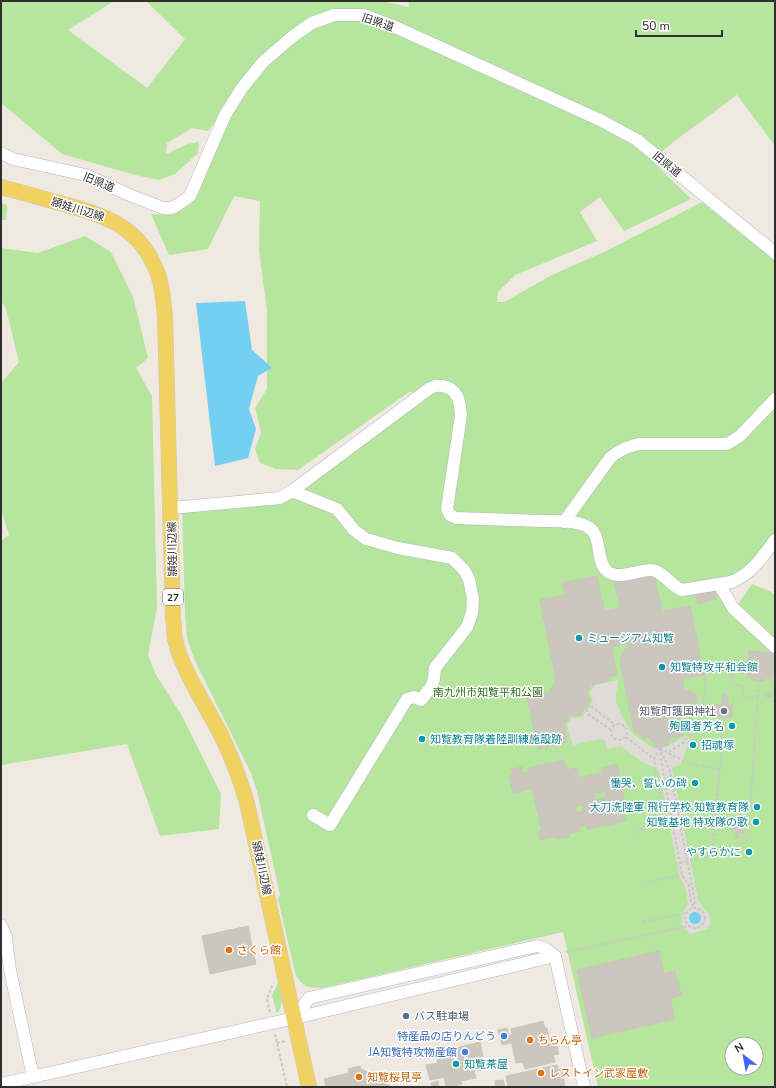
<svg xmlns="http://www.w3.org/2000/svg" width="776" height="1088" font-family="'Nunito Sans','Noto Sans JP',sans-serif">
<rect width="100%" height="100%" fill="#efe9e1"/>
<g fill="#b6e59e" fill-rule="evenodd">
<path d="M1,1H114L68,30L147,88L185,39L146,1H381L409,7L408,1H775V146L737,95L680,137L651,160L691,199L624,231L600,197L580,212L597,241L515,275L498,292L497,302H504L552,275L604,252L702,202L775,261V533L746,569L736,575L712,580L775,652V1087H598L563,932L322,988C308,988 304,987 296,976L278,899L280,895L257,791L251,773L195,661L187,638L185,613L182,503L276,493L288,488L420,392H409L298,470L276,469L260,463L255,449L261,433L255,408L267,389V310L259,251L260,201L234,196L208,249L169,255L151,214L173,215L192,203L229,122L218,118L208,131L192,128L167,143L166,154L188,144L199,142L198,153L175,174L159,180L135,175L62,154L1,103ZM732,1044H756V1068H732Z"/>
<path d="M1,203L7,205L6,220H1Z"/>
<path d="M85,236L111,252L133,297L148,358L136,368L152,396L157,608L148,655L155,673L182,716L221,794L219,829L160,836L127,744L1,765V541L9,535L1,508V383L19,362L6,309L1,301V248L38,253Z"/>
<path d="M752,584L770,591L775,595V643L737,606Z"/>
<path d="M279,981C282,993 284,1004 277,1014L272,995Z"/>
</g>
<path fill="#dfdcd8" d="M619,680L616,693V702L623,718L632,733L654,749L668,746L685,736L690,738L683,760L679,766L672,767L698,900L710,915L711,923L707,929L690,934L684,929L682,925V914L688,903L685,886L680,878L659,770L642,762L621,746L607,749L605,741L602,739L580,743L573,747L567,724L572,718L582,717L587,710L593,701L590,692L595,685Z"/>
<g fill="#75cff0">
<path d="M245,301L252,350L272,368L258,376L249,409L256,429L248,458L215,466L196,303Z"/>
<circle cx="695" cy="918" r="6"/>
</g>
<g fill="#cbc7bf" stroke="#cbc5ba" fill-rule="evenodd">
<path d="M654,574L662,611L690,606L704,675L682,679L684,691L689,690L695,694L697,698L696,704L692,709L681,712L683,721L680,723L683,735L669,739L667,745L660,748L656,747L650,737L643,739L641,733L634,732L620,659L629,643L612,647L605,611L620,608L614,582Z"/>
<path d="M597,576L617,675L608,677V681L591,685L586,693L588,694L590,701L581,714L573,717L570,715L564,725L567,742L538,749L527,697L549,692L556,680L540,600L565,595L562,583Z"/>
<path d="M714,590L716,599L698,604L696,594Z"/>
<path d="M749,651L774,653L772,679L764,678V681L753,680V677H747Z"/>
<path d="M716,665H725L724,671L716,670Z"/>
<path d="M765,692H770V697L765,696Z"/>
<path d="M722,694L728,695V705H733L732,718L716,717V704L722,705Z"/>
<path d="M564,760L567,770L577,768L579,778L602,773L601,768L617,764L625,804H622L626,821L587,829L586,825L579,827L580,831L569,834V837L557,839L556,837L540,840L538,832L542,831L532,789L513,793L509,776L513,775L512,769L522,767L523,773L529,771L528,768ZM605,791L606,797L595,800L594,793ZM583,805L584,811L576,813L575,807Z"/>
<path d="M743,822L745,824L742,830L744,832V833L741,832L737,838H735L738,830L734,828L732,830L730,829L734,823L736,824L735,827L739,828Z"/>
<path d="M248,926L256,964L210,974L202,936Z"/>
<path d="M659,951L664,974L675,971L681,995L670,998L675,1019L592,1038L577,970Z"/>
<path d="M543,1021L545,1028H547L551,1047L557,1046L559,1054L553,1055L555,1062L525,1069L523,1062L516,1063L510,1035L512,1034L511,1029Z"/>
<path d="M507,1028L511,1043L502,1045L498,1030Z"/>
<path d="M480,1042L483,1057L478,1058L481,1070L474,1071L476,1078L461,1081L462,1084L449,1087H446L444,1077L430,1080L426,1065L438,1063L437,1059L452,1055L454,1062L458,1061L455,1048Z"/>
<path d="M557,1065L558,1070L562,1069L565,1087H508L506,1076Z"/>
<path d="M360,1066L361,1071L362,1069L370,1074L371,1072L377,1076L379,1073L390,1080L387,1084L391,1087H326L324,1079L349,1073L348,1069Z"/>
<path d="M503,1080L505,1087H496L495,1081Z"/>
<path d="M438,1081L439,1087H432L431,1083Z"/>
</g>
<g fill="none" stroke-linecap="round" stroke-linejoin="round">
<defs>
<g id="minor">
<path d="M1,153L13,159L86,175L127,194L163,208H172L179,204L190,196L225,115L242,88L263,62L292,37L312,23L334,15H364L393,26L600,120L637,140L775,253"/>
<path d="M292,491L337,509L354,530L366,539L398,548L452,558L464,570L469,579L473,599L472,613L467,627L435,668L434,679L431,687L421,700L414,697L407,699L330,825L313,815"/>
<path d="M171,508L280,498L292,491L422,394C425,392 429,388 433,387C436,385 439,386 442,386C458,388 460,402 461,415L447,509L450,515L456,518C484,519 513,520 541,521C554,521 574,520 586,526C604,534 594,560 607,571C619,581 639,569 652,570C664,572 671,586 682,590L731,582C751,575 762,557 775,540"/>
<path d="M564,522L610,458C619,450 627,447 639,444H727L740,436L775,399"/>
<path d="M719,584L733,608L775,647"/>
<path d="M1,925L6,937L10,970L33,1077"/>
<path d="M295,1018L309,998L537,946L544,948L555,956L584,1087"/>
<path d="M1,1084L295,1018L555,956"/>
</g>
<path id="major" d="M1,187C21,192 41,198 60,203C100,214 136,224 154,265C162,280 163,299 165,316L173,617C174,624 174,632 175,639C181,669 207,707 221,735C232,757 240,779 247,803L309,1087"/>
</defs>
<use href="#minor" stroke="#b4b7c1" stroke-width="13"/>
<use href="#major" stroke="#c9c9c9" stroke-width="16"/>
<g stroke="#c9c9c9" stroke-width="2" stroke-dasharray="3 2" stroke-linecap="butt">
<path d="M725,668L748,669"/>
<path d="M731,669V684L742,686L743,697L757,698"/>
<path d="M772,680L771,700L775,704"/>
<circle cx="619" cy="732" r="8"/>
<path d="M611,730L588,714L586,707H592L615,725"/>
<path d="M626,737L654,759"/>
<path d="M682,743L722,748"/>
<path d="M660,748L663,772L682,875L689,886L691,902L694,908"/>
<path d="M660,748L677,758L694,764L720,770"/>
<path d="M661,751L670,771L695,901L694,906"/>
<path d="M669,752C674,748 682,744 686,739C704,721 706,691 705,668H716"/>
<path d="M636,833L649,824L662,806L654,759L659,749"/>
<path d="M712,856L724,718"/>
<path d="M680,863L728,852L748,839L759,681"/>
<path d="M647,882L682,875"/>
<circle cx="695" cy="918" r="10"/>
<path d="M643,922L686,913"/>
<path d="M566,952L688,926"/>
<path d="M270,1012L267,999L273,983"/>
<path d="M275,1034L287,1087"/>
<path d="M277,1043L286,1041"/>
</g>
<use href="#minor" stroke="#fff" stroke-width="12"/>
<use href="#major" stroke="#f2d163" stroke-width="15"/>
</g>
<g fill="#0f9aa8" stroke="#fff" stroke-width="1.5">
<circle cx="579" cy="638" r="4"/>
<circle cx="662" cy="667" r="4"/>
<circle cx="732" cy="726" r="4"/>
<circle cx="422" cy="739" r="4"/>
<circle cx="693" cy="745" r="4"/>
<circle cx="695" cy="783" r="4"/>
<circle cx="757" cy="807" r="4"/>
<circle cx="756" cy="822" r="4"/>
<circle cx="749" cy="852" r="4"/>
<circle cx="456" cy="1064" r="4"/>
</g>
<circle fill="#6b7280" stroke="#fff" stroke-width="1.5" cx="724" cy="711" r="4"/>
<g fill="#e8710a" stroke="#fff" stroke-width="1.5">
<circle cx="229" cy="950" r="4"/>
<circle cx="530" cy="1040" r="4"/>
<circle cx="541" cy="1073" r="4"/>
<circle cx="359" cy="1077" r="4"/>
</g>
<circle fill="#5c6f8a" stroke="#fff" stroke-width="1.5" cx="406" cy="1016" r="4"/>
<g fill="#3f7fe0" stroke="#fff" stroke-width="1.5">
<circle cx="504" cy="1036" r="4"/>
<circle cx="465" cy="1052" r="4"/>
</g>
<g text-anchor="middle" stroke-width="3" stroke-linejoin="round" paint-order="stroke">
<rect fill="#fff" stroke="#6d6d6d" stroke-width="1" x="163" y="589" width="20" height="16" rx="3"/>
<g font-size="10" font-weight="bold" fill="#2e2e2e">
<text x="173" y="601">27</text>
</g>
<g font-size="11" fill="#2e2e2e" stroke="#fff">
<text transform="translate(378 22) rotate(19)" y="4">旧県道</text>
<text transform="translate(667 164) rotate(39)" y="4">旧県道</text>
<text transform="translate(99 182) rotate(22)" y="4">旧県道</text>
<text transform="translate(78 209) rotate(17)" y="4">頴娃川辺線</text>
<text transform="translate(172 549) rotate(-91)" y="4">頴娃川辺線</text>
<text transform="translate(262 868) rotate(78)" y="4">頴娃川辺線</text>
</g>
<g font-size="11" fill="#0d838f" stroke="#fff" text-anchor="start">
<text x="587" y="642">ミュージアム知覧</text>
<text x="670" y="671">知覧特攻平和会館</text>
<text x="724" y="730" text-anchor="end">殉國者芳名</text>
<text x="430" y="743">知覧教育隊着陸訓練施設跡</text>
<text x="701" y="749">招魂塚</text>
<text x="687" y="787" text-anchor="end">慟哭、誓いの碑</text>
<text x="749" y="811" text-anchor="end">大刀洗陸軍 飛行学校 知覧教育隊</text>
<text x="748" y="826" text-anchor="end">知覧基地 特攻隊の歌</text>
<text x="741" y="856" text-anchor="end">やすらかに</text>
<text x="464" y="1068">知覧茶屋</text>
</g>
<g font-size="11" fill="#2c6e1b" stroke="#fff">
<text x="488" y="696">南九州市知覧平和公園</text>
</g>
<g font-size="11" fill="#5b616d" stroke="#fff" text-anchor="end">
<text x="716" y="715">知覧町護国神社</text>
</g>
<g font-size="11" fill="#c56008" stroke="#fff" text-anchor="start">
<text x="237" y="954">さくら館</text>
<text x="538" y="1044">ちらん亭</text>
<text x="549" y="1077">レストイン武家屋敷</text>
<text x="367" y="1081">知覧桜見亭</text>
</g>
<g font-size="11" fill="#4e5e75" stroke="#fff" text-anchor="start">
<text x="414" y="1020">バス駐車場</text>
</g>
<g font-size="11" fill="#366cbe" stroke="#fff" text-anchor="end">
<text x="496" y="1040">特産品の店りんどう</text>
<text x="457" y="1056">JA知覧特攻物産館</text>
</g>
</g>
<rect width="776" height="1088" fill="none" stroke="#2e2e2e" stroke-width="4"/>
<g transform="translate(744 1056) rotate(329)"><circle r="19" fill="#ffffff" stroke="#ababab"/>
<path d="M0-3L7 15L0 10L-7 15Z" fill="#4264fb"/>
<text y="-6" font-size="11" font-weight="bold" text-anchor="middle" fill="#2e2e2e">N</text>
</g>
<path d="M636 30v6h86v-6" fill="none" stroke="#2e2e2e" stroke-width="2"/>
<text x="642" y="30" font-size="12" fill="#2e2e2e" stroke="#ffffff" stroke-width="3" paint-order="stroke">50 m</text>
</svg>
